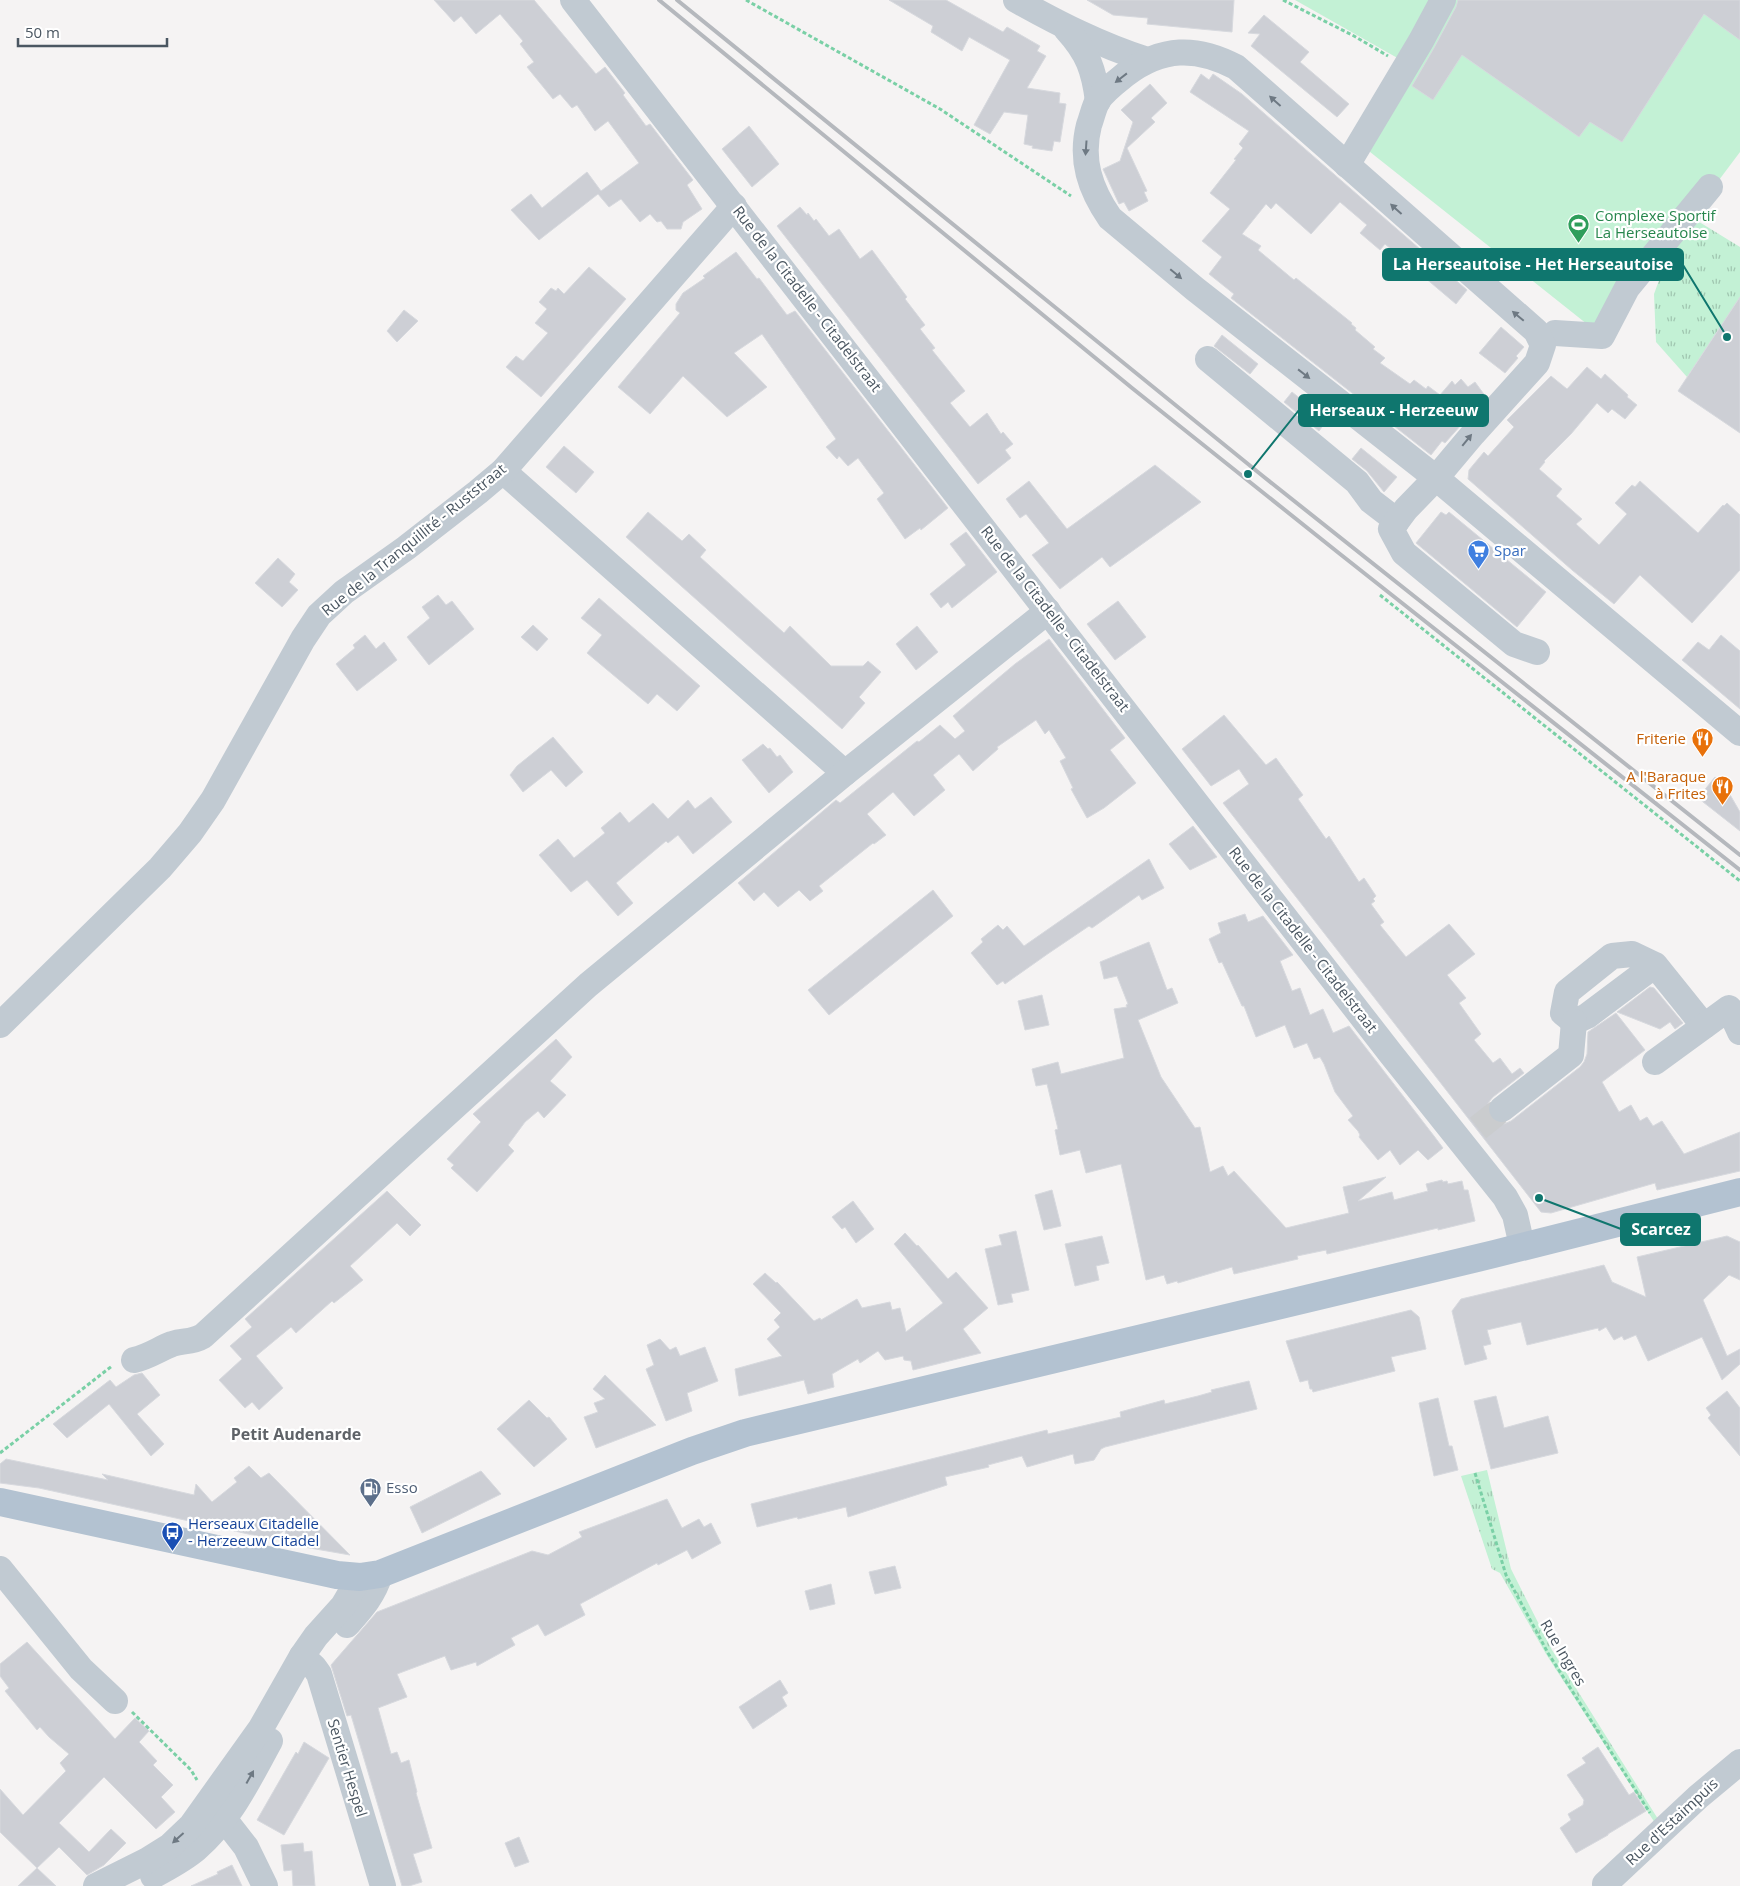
<svg xmlns="http://www.w3.org/2000/svg" width="1740" height="1886" font-family="'Open Sans',sans-serif">
<defs>
<pattern id="grass-tufts" width="24" height="20" patternUnits="userSpaceOnUse" patternTransform="scale(1.25)"><rect width="24" height="20" fill="#c3f1d5"/><path d="M3 7l-1-3M5 7V3M7 7l1-3M15 17l-1-3M17 17v-4M19 17l1-3" fill="none" stroke="#a0c6b0"/></pattern>
</defs>
<rect width="100%" height="100%" fill="#f5f3f3"/>
<g fill="url(#grass-tufts)">
<path d="M1696,220L1740,247V297L1687,377L1656,342L1654,294L1668,256Z"/>
<path d="M1487,1470L1511,1569L1552,1650L1658,1819L1655,1823L1546,1654L1500,1573L1492,1569L1461,1476Z"/>
</g>
<path fill="#c3f1d5" d="M1295,0H1740V152L1602,336L1360,144L1401,60Z"/>
<g fill="#cdcfd5" stroke="#d7d9de">
<path d="M434,0H534L596,74L605,67L625,93L623,95L646,126L650,124L693,180L687,185L702,209L683,222L681,229H667L661,221L657,222L650,214L640,222L621,199L609,207L598,194L539,240L511,210L531,194L542,208L587,172L601,191L639,163L608,121L595,131L577,105L572,108L560,94L553,99L527,67L534,62L520,44L523,41L500,14L476,34L461,16L454,22Z"/>
<path d="M889,0H946L1003,32L1007,27L1040,46L1037,51L1046,56L1027,88L1060,93L1059,103L1066,104L1060,142L1054,141L1052,151L1032,148L1033,146L1024,144L1028,115L1004,112L990,134L974,125L1010,60L969,37L962,51L931,32L933,26Z"/>
<path d="M1087,0H1234L1232,32L1147,24L1148,18L1113,15Z"/>
<path d="M1458,0H1740V40L1704,14L1622,142L1590,122L1579,137L1462,55L1433,100L1412,86L1434,48L1456,7Z"/>
<path d="M1264,15L1309,52L1300,62L1349,104L1337,117L1251,46L1260,34L1248,33Z"/>
<path d="M1201,74L1209,80L1213,74L1242,94L1467,290L1456,304L1385,244L1380,250L1360,233L1367,225L1340,202L1311,234L1276,203L1271,209L1266,204L1242,234L1261,246L1258,250L1294,280L1296,278L1352,323L1351,324L1356,328L1355,330L1375,347L1373,349L1385,358L1380,363L1410,384L1414,380L1426,389L1428,386L1440,395L1452,381L1455,385L1461,379L1468,387L1475,382L1486,397L1445,443L1442,441L1431,455L1231,298L1234,294L1209,274L1222,257L1202,241L1230,209L1210,193L1236,160L1234,159L1243,148L1239,144L1249,131L1190,92Z"/>
<path d="M1150,84L1167,103L1151,118L1155,122L1127,148L1147,191L1144,192L1148,201L1129,211L1124,202L1119,204L1103,169L1120,161L1133,122L1121,110Z"/>
<path d="M749,126L779,164L752,187L722,149Z"/>
<path d="M800,207L807,215L808,213L814,221L816,219L829,236L839,229L860,259L872,250L907,297L905,299L925,325L920,329L935,348L932,350L965,391L950,403L970,427L987,413L1001,434L1003,432L1013,444L1005,450L1011,458L978,484L777,226Z"/>
<path d="M736,252L757,279L759,278L787,315L795,311L948,508L921,530L920,528L905,539L877,499L884,493L858,458L848,466L839,456L837,459L826,447L836,439L762,334L734,353L767,387L727,417L683,376L650,414L618,387L680,313L676,310V304L683,293L705,278L703,276Z"/>
<path d="M589,267L626,299L541,397L506,367L516,356L523,361L548,333L535,323L547,309L539,302L551,288L556,291L558,288L564,294Z"/>
<path d="M1740,297V433L1678,391Z"/>
<path d="M404,310L418,321L397,342L387,331Z"/>
<path d="M1501,327L1524,347L1516,356L1518,358L1505,373L1479,353Z"/>
<path d="M1222,335L1258,364L1250,374L1214,346Z"/>
<path d="M1587,367L1601,379L1605,374L1628,395L1627,397L1637,405L1625,419L1612,409L1608,413L1597,403L1571,434L1544,461L1545,462L1539,469L1562,489L1556,496L1582,519L1576,524L1599,545L1627,514L1615,503L1632,485L1635,487L1640,481L1698,533L1723,505L1724,506L1727,503L1740,515V570L1692,623L1640,575L1614,604L1572,570L1468,479L1469,470L1484,452L1488,456L1514,427L1507,420L1551,376L1567,389Z"/>
<path d="M1292,392L1327,420L1319,431L1284,402Z"/>
<path d="M564,446L594,472L576,493L546,467Z"/>
<path d="M1361,448L1397,477L1384,492L1367,471L1352,459Z"/>
<path d="M1155,465L1201,502L1110,567L1102,557L1060,589L1032,555L1049,543L1026,514L1020,518L1006,499L1029,481L1067,529Z"/>
<path d="M648,512L682,541L689,534L706,550L700,557L784,633L790,626L831,666H863L868,661L881,672L859,697L865,703L842,729L626,537Z"/>
<path d="M1441,512L1446,515L1449,512L1546,592L1517,627L1416,543Z"/>
<path d="M966,532L997,572L952,608L948,602L941,608L930,594L966,565L950,544Z"/>
<path d="M278,558L295,574L289,582L298,590L282,607L255,583Z"/>
<path d="M438,595L446,605L452,601L474,629L429,665L407,637L430,618L422,607Z"/>
<path d="M599,598L700,686L677,711L657,694L648,704L587,653L602,635L581,618Z"/>
<path d="M1118,601L1146,637L1115,660L1087,624Z"/>
<path d="M533,625L548,639L537,651L521,637Z"/>
<path d="M917,626L938,652L916,670L896,644Z"/>
<path d="M365,635L376,649L384,642L397,660L357,691L336,664L355,648L353,645Z"/>
<path d="M1721,635L1740,651V709L1682,660L1698,642L1709,650Z"/>
<path d="M1049,639L1125,738L1110,750L1136,783L1104,808L1087,818L1071,789L1073,788L1060,761L1066,758L1049,730L1045,734L1036,720L997,747L998,749L973,771L959,754L933,775L945,790L914,816L893,792L867,814L886,835L874,844L873,843L819,886L823,891L810,901L799,890L778,907L764,892L754,901L738,883L836,800L840,803L917,741L919,742L940,725L955,739L965,731L953,716L1015,664Z"/>
<path d="M1224,715L1266,765L1276,758L1303,795L1298,799L1326,839L1329,836L1359,882L1364,878L1376,896L1373,899L1375,901L1371,904L1384,922L1380,925L1406,957L1449,924L1475,954L1447,975L1466,998L1459,1003L1481,1034L1474,1040L1493,1063L1500,1058L1512,1074L1520,1068L1524,1073L1493,1097L1488,1103L1487,1111L1491,1119L1496,1123L1504,1124L1511,1121L1580,1067L1584,1062L1587,1054L1588,1032L1616,1013L1645,1050L1602,1082L1619,1112L1631,1105L1640,1121L1647,1117L1653,1126L1662,1121L1684,1154L1740,1132V1171L1657,1190L1655,1183L1551,1213L1541,1212L1223,803L1249,784L1239,769L1211,786L1182,749Z"/>
<path d="M553,737L583,772L566,787L551,770L523,792L510,775L517,766Z"/>
<path d="M763,744L768,749L770,748L777,757L780,755L793,772L769,793L742,760Z"/>
<path d="M1715,777L1725,786L1740,812V831L1698,798Z"/>
<path d="M711,797L732,822L693,854L678,835L668,843L666,841L616,883L633,903L618,916L587,880L571,892L539,855L558,839L574,858L605,833L601,828L620,812L629,823L653,803L668,819L688,800L695,809Z"/>
<path d="M1193,826L1217,857L1190,870L1169,844Z"/>
<path d="M1149,859L1164,888L1142,900L1139,895L1092,928L1089,926L1049,953L1005,984L1003,981L997,985L971,953L983,942L981,939L998,925L1003,930L1007,926L1024,946Z"/>
<path d="M933,890L953,916L829,1015L808,990Z"/>
<path d="M1245,914L1248,922L1263,916L1293,955L1280,961L1292,991L1300,988L1310,1015L1323,1009L1333,1033L1349,1026L1434,1136L1443,1148L1428,1160L1418,1150L1400,1165L1390,1150L1378,1160L1359,1137L1360,1135L1358,1131L1348,1120L1353,1116L1335,1092L1324,1064L1320,1057L1314,1059L1307,1043L1294,1048L1285,1025L1256,1037L1244,1006H1242L1222,962L1219,963L1209,939L1221,933L1218,923Z"/>
<path d="M1149,942L1167,990L1172,988L1178,1003L1138,1020L1161,1077L1195,1128L1200,1127L1210,1172L1223,1166L1228,1176L1234,1171L1286,1228L1349,1213L1343,1187L1386,1177L1358,1201L1392,1192L1394,1200L1428,1191L1426,1184L1442,1180L1443,1182L1447,1181L1448,1184L1462,1181L1464,1190H1468L1475,1221L1438,1230V1228L1327,1254L1326,1250L1297,1256L1298,1259L1234,1274L1232,1267L1178,1283L1177,1281L1167,1284L1164,1275L1146,1280L1121,1164L1086,1173L1080,1150L1060,1155L1055,1130L1058,1129L1047,1084L1036,1086L1032,1069L1058,1062L1061,1074L1124,1058L1114,1009L1127,1007L1126,1005L1128,1004L1117,976L1104,979L1100,962Z"/>
<path d="M1650,987L1654,988L1683,1023L1675,1029L1670,1022L1660,1029L1617,1012Z"/>
<path d="M1042,995L1049,1025L1025,1030L1018,1001Z"/>
<path d="M556,1039L572,1057L550,1081L566,1095L544,1118L538,1111L525,1122L508,1145L514,1151L477,1192L451,1168L454,1165L447,1159L481,1122L473,1114Z"/>
<path d="M1052,1190L1061,1226L1044,1230L1035,1195Z"/>
<path d="M387,1191L421,1225L410,1236L397,1223L350,1266L363,1280L334,1303L332,1301L296,1333L291,1327L256,1356L283,1388L259,1410L252,1402L245,1408L219,1380L242,1359L230,1346L252,1327L245,1319Z"/>
<path d="M853,1201L874,1229L856,1243L845,1227L842,1229L832,1217Z"/>
<path d="M1016,1231L1029,1290L1011,1294L1013,1302L998,1305L985,1249L1002,1245L999,1235Z"/>
<path d="M905,1233L917,1246L918,1245L948,1279L956,1272L988,1308L963,1329L981,1353L913,1370L911,1361L904,1360L903,1356L885,1360L878,1351L860,1363L858,1359L832,1374L834,1387L808,1394L804,1380L739,1396L735,1369L782,1356L767,1339L780,1327L774,1320L781,1313L753,1284L765,1273L776,1283L777,1282L814,1321L820,1318L821,1320L857,1299L862,1308L890,1302L892,1310L900,1308L906,1332L943,1303L894,1244Z"/>
<path d="M1102,1236L1109,1263L1096,1266L1099,1280L1075,1286L1065,1244Z"/>
<path d="M1727,1236L1740,1242V1280L1729,1275L1703,1300L1727,1356L1740,1349V1364L1722,1380L1702,1337L1648,1361L1636,1335L1624,1340L1622,1336L1614,1340L1606,1327L1599,1331L1598,1328L1527,1345L1521,1322L1487,1330L1491,1344L1483,1346L1487,1359L1465,1365L1452,1311L1461,1299L1604,1265L1612,1282L1646,1297L1637,1257Z"/>
<path d="M1411,1310L1419,1317L1426,1349L1391,1357L1395,1371L1313,1392L1312,1389H1310L1308,1380L1300,1382L1286,1341Z"/>
<path d="M660,1339L670,1350L676,1347L680,1356L705,1347L718,1381L687,1393L692,1411L666,1421L646,1369L654,1365L647,1345Z"/>
<path d="M142,1373L160,1395L137,1414L164,1444L151,1456L109,1404L67,1438L53,1424L110,1380L116,1387L134,1375Z"/>
<path d="M605,1375L656,1425L596,1448L584,1417L598,1412L594,1403L605,1399L593,1389Z"/>
<path d="M1249,1381L1257,1409L1105,1447L1101,1449L1094,1460L1075,1464L1073,1454L1027,1467L1022,1456L988,1465L989,1467L945,1477L947,1485L848,1517L846,1507L798,1519L797,1517L757,1527L751,1504L1047,1430L1048,1434L1121,1417L1120,1412L1164,1400L1165,1404L1198,1396L1212,1392L1211,1390Z"/>
<path d="M1727,1391L1740,1408V1456L1708,1418L1711,1415L1706,1408Z"/>
<path d="M1496,1396L1504,1428L1548,1416L1558,1453L1491,1469L1474,1401Z"/>
<path d="M1438,1398L1449,1446H1452L1458,1470L1434,1476L1419,1403Z"/>
<path d="M529,1400L547,1418L549,1417L567,1439L534,1467L497,1429Z"/>
<path d="M6,1459L108,1480L102,1474L194,1495L196,1484L212,1502L237,1482L234,1478L249,1466L261,1478L269,1473L350,1555L287,1544L285,1530L271,1539L39,1488L0,1483V1464Z"/>
<path d="M481,1471L501,1494L422,1533L410,1507Z"/>
<path d="M667,1499L682,1528L699,1519L704,1527L711,1523L721,1543L692,1559L687,1550L658,1565L657,1563L580,1604L585,1615L545,1636L538,1624L511,1638L515,1645L477,1666L476,1662L451,1670L445,1656L397,1674L407,1697L378,1708L391,1754L397,1752L401,1763L409,1760L417,1792L416,1793L432,1848L413,1854L422,1882L409,1886H402L351,1715L347,1716L331,1665L377,1612L532,1551L548,1555L582,1537L579,1532Z"/>
<path d="M895,1566L901,1588L875,1594L869,1572Z"/>
<path d="M831,1584L835,1604L810,1610L805,1591Z"/>
<path d="M27,1642L115,1739L135,1718L149,1731L139,1742L157,1761L153,1765L173,1785L161,1797L175,1812L156,1829L104,1777L59,1823L89,1852L111,1829L126,1843L104,1865L87,1875L59,1847L37,1868L56,1886H18L37,1868L0,1832V1789L23,1815L66,1771L60,1763L69,1754L49,1737L40,1727L37,1730L5,1691L9,1688L0,1676V1664Z"/>
<path d="M780,1680L788,1693L782,1697L787,1706L753,1729L739,1707Z"/>
<path d="M304,1742L329,1758L284,1835L257,1820L296,1752L298,1754Z"/>
<path d="M1598,1747L1629,1795L1634,1792L1646,1811L1608,1834V1835L1576,1853L1560,1828L1571,1820L1568,1814L1583,1805L1584,1800L1567,1775L1586,1763L1582,1758Z"/>
<path d="M519,1837L529,1862L515,1867L505,1843Z"/>
<path d="M303,1843L304,1852L312,1851L315,1886H293L292,1870L284,1871L281,1845Z"/>
<path d="M232,1865L242,1886H191L218,1874L217,1872Z"/>
</g>
<g fill="none" stroke-linecap="round" stroke-linejoin="round">
<path stroke="#caccce" stroke-width="26" stroke-dasharray="26 13" stroke-linecap="butt" d="M1478,1128L1502,1109"/>
<g stroke="#7ad0a6" stroke-width="3" stroke-dasharray="4 2.5" stroke-linecap="butt">
<path d="M746,0L940,109L1071,196"/>
<path d="M1283,0L1354,36L1388,56"/>
<path d="M1380,595L1740,881"/>
<path d="M0,1453L112,1366"/>
<path d="M1475,1473L1506,1575L1548,1653L1650,1813"/>
<path d="M132,1712L191,1770L197,1780"/>
</g>
<g stroke="#c1cad2" stroke-width="26">
<path d="M573,0L1391,1054L1505,1197L1515,1215L1522,1246"/>
<path d="M1016,0C1059,24 1100,45 1147,60"/>
<path d="M1067,30C1088,53 1094,70 1098,101"/>
<path d="M1347,165L1421,41L1443,0"/>
<path d="M1555,333L1602,336L1627,288L1710,187"/>
<path d="M1208,359L1357,482L1371,501L1397,521"/>
<path d="M503,471L845,773"/>
<path d="M1537,652L1514,644L1404,553L1391,529L1406,509L1436,478L1473,434L1537,363L1543,345L1536,331L1236,67C1196,46 1162,47 1126,74C1116,82 1105,90 1098,100C1094,107 1092,117 1089,125C1080,160 1090,189 1110,218L1195,289L1436,478L1740,733"/>
<path d="M1655,965L1632,954L1612,956L1567,992L1563,1013L1574,1022L1587,1016L1655,965L1704,1026"/>
<path d="M0,1025L160,868L190,833L213,800L303,639L319,615L344,592L406,548L478,492L503,471L734,206"/>
<path d="M1655,1062L1729,1008L1740,1032"/>
<path d="M1502,1109L1571,1055L1574,1022"/>
<path d="M134,1360C148,1357 159,1349 172,1344C184,1340 191,1343 203,1336L588,985L845,773L1048,611"/>
<path d="M0,1569L81,1669L115,1701"/>
<path d="M347,1625C361,1609 374,1595 380,1574"/>
<path d="M302,1656L314,1667L319,1674L383,1886"/>
<path d="M214,1806L246,1847L265,1886"/>
<path d="M153,1876C167,1868 183,1860 196,1849C230,1820 249,1779 270,1741"/>
<path d="M1605,1884L1698,1797L1740,1762"/>
<path d="M96,1886L146,1861L170,1846L191,1826L261,1728L302,1656L316,1636L343,1606L360,1577"/>
</g>
<path stroke="#b3c2d1" stroke-width="28" d="M0,1502L337,1575L360,1577L380,1574L692,1451L745,1433L1494,1254L1740,1192"/>
<g stroke="#b5b8bd" stroke-width="4">
<path d="M659,0L1132,388L1340,554L1740,870"/>
<path d="M677,0L1264,477L1740,855"/>
</g>
</g>
<defs><path id="oneway-solid" d="M-6-.8H1V-3.2L6.5 0L1 3.2V.8H-6Z" transform="scale(1.25)"/></defs>
<g fill="#6e7983">
<use href="#oneway-solid" transform="translate(1121 78) rotate(142)"/>
<use href="#oneway-solid" transform="translate(1275 101) rotate(-138)"/>
<use href="#oneway-solid" transform="translate(1086 148) rotate(94)"/>
<use href="#oneway-solid" transform="translate(1396 209) rotate(-138)"/>
<use href="#oneway-solid" transform="translate(1176 274) rotate(40)"/>
<use href="#oneway-solid" transform="translate(1518 316) rotate(-140)"/>
<use href="#oneway-solid" transform="translate(1304 374) rotate(38)"/>
<use href="#oneway-solid" transform="translate(1467 440) rotate(-51)"/>
<use href="#oneway-solid" transform="translate(250 1777) rotate(-61)"/>
<use href="#oneway-solid" transform="translate(178 1838) rotate(138)"/>
</g>
<defs>
<symbol id="stadium-pin" viewBox="-11 -11 22 30"><path d="M0 17L-7.5 6A9.5 9.5 0 1 1 7.5 6Z" fill="#2e9e5b" stroke="#fff"/><path d="M0-5a6.5 5 0 1 0 0 10a6.5 5 0 1 0 0-10ZM-3.5-1.8h7v3.6h-7Z" fill="#fff"/></symbol>
<symbol id="supermarket-pin" viewBox="-11 -11 22 30"><path d="M0 17L-7.5 6A9.5 9.5 0 1 1 7.5 6Z" fill="#3f7fe0" stroke="#fff"/><path d="M-6-5.5h2.5l.6 2H6L4.5 2H-2.5L-4.4-4H-6ZM-1.5 3.2a1.3 1.3 0 1 0 .1 0ZM3 3.2a1.3 1.3 0 1 0 .1 0Z" fill="#fff"/></symbol>
<symbol id="restaurant-pin" viewBox="-11 -11 22 30"><path d="M0 17L-7.5 6A9.5 9.5 0 1 1 7.5 6Z" fill="#e8710a" stroke="#fff"/><path d="M-5-6h1v4h1v-4h1v4h1v-4h1v5L-1.5 .5V6h-2V.5L-5-1ZM5-6V6H3V1.5H1.5Q1.5-4 5-6Z" fill="#fff"/></symbol>
<symbol id="fuel-pin" viewBox="-11 -11 22 30"><path d="M0 17L-7.5 6A9.5 9.5 0 1 1 7.5 6Z" fill="#5c6f8a" stroke="#fff"/><path d="M-5.5-6h7V0h2V4h1.3V-2.5L3-4.5l.8-.8L6-3V5H2.5V1h-1V6h-7ZM-4.2-4.7v3.2H.2V-4.7Z" fill="#fff"/></symbol>
<symbol id="bus-pin" viewBox="-11 -11 22 30"><path d="M0 17L-7.5 6A9.5 9.5 0 1 1 7.5 6Z" fill="#1a4fb4" stroke="#fff"/><path d="M-5-6H5V4H4V6H2V4H-2V6H-4V4H-5ZM-3.5-4V0h7V-4ZM-3.5 1.2v1.5H-2V1.2ZM2 1.2v1.5H3.5V1.2Z" fill="#fff"/></symbol>
</defs>
<g fill-rule="evenodd">
<use href="#stadium-pin" x="1566" y="212" width="25" height="34"/>
<use href="#supermarket-pin" x="1466" y="538" width="25" height="34"/>
<use href="#restaurant-pin" x="1690" y="726" width="25" height="34"/>
<use href="#restaurant-pin" x="1710" y="774" width="25" height="34"/>
<use href="#fuel-pin" x="358" y="1476" width="25" height="34"/>
<use href="#bus-pin" x="160" y="1520" width="25" height="34"/>
</g>
<g text-anchor="middle" stroke-width="4.5" stroke-linejoin="round" paint-order="stroke">
<g font-size="15" fill="#27864d" stroke="#fff" text-anchor="start">
<text x="1595" y="221">Complexe Sportif<tspan x="1595" dy="17">La Herseautoise</tspan></text>
</g>
<g font-size="15" fill="#4a5661" stroke="#fff">
<text transform="translate(807 299) rotate(52)" y="5">Rue de la Citadelle - Citadelstraat</text>
<text transform="translate(414 540) rotate(-39)" y="5">Rue de la Tranquillité - Ruststraat</text>
<text transform="translate(1055 619) rotate(52)" y="5">Rue de la Citadelle - Citadelstraat</text>
<text transform="translate(1303 940) rotate(52)" y="5">Rue de la Citadelle - Citadelstraat</text>
<text transform="translate(1563 1653) rotate(59)" y="5">Rue Ingres</text>
<text transform="translate(347 1768) rotate(73)" y="5">Sentier Hespel</text>
<text transform="translate(1672 1822) rotate(-43)" y="5">Rue d'Estaimpuis</text>
</g>
<g font-size="15" fill="#366cbe" stroke="#fff" text-anchor="start">
<text x="1494" y="556">Spar</text>
</g>
<g font-size="15" fill="#c56008" stroke="#fff" text-anchor="end">
<text x="1686" y="744">Friterie</text>
<text x="1706" y="782">A l'Baraque<tspan x="1706" dy="17">à Frites</tspan></text>
</g>
<g font-size="15" fill="#4e5e75" stroke="#fff" text-anchor="start">
<text x="386" y="1493">Esso</text>
</g>
<g font-size="15" fill="#164399" stroke="#fff" text-anchor="start">
<text x="188" y="1529">Herseaux Citadelle<tspan x="188" dy="17">- Herzeeuw Citadel</tspan></text>
</g>
<g font-size="16" font-weight="bold" fill="#5f6368" stroke="#fff">
<text x="296" y="1440">Petit Audenarde</text>
</g>
</g>
<path fill="none" stroke="#0f766e" stroke-width="2" d="M1727 337L1683 265M1248 474L1299 410M1539 1198L1621 1229"/>
<g fill="#0f766e" stroke="#fff" stroke-width="2">
<circle cx="1727" cy="337" r="5"/>
<circle cx="1248" cy="474" r="5"/>
<circle cx="1539" cy="1198" r="5"/>
</g>
<g fill="#0f766e" stroke="#0f766e" stroke-width="2">
<rect x="1383" y="249" width="300" height="31" rx="5"/>
<rect x="1299" y="395" width="189" height="31" rx="5"/>
<rect x="1621" y="1214" width="79" height="31" rx="5"/>
</g>
<g font-size="16" text-anchor="middle" font-weight="bold" fill="#fff">
<text x="1533" y="270">La Herseautoise - Het Herseautoise</text>
<text x="1394" y="416">Herseaux - Herzeeuw</text>
<text x="1661" y="1235">Scarcez</text>
</g>
<path d="M18 38v8h149v-8" fill="none" stroke="#4a5661" stroke-width="2.5"/>
<text x="25" y="38" font-size="15" fill="#4a5661" stroke="#ffffff" stroke-width="4" paint-order="stroke">50 m</text>
</svg>
